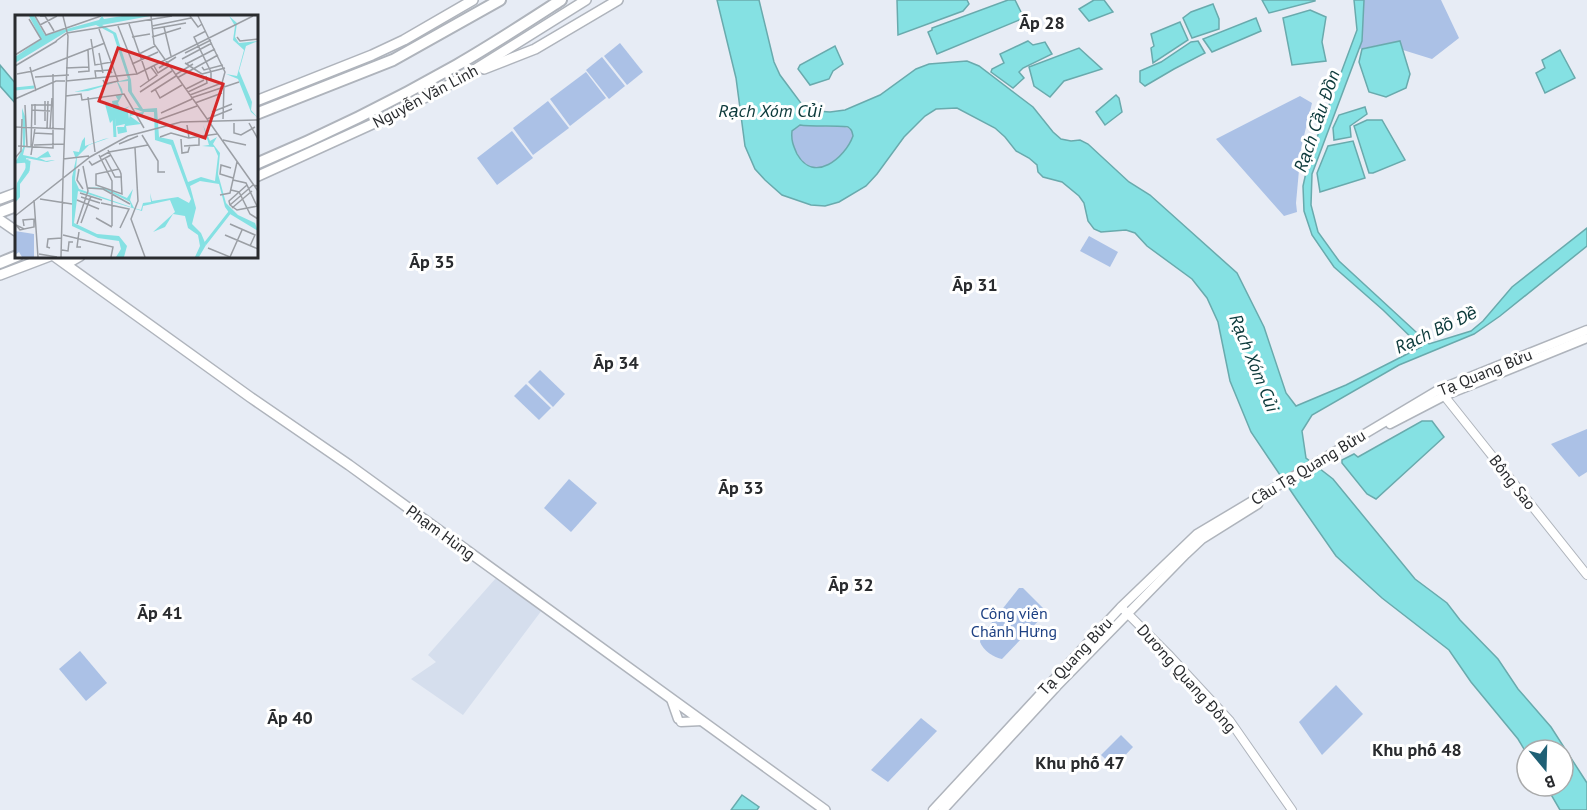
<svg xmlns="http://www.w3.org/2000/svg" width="1587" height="810" font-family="'PT Sans',sans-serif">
<rect width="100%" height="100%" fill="#e7ecf5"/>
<path fill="#d5deed" d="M496,578L542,610L463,715L411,679L436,662L428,655Z"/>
<g fill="#abc1e6">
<path d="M1364,0H1441L1459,38L1432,59L1403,50L1400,41L1359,49L1362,41Z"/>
<path d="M620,43L643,72L627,85L604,56Z"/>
<path d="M602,57L625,86L609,99L586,70Z"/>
<path d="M586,72L606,98L570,126L550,99Z"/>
<path d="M1300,96L1312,103L1301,148L1296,203L1297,212L1284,216L1216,139Z"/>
<path d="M548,101L569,128L533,155L513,128Z"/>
<path d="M800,125C811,127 843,125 848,128C852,130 852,131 853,136C845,158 813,184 797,154C793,145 791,140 792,131Z"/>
<path d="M512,131L533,158L497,185L477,158Z"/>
<path d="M1089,236L1118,252L1110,267L1080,251Z"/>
<path d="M540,370L565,394L553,407L528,382Z"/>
<path d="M526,384L551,408L539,420L514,396Z"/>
<path d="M1587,429V472L1579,477L1551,444Z"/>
<path d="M569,479L597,503L571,532L544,508Z"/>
<path d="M1019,588H1023L1045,610V614L1002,659C994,658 983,650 980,642L981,636Z"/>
<path d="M80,651L107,683L86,701L59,669Z"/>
<path d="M1336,685L1363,714L1322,755L1299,722Z"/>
<path d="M921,718L937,731L888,782L871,770Z"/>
<path d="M1121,735L1133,747L1114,767L1101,755Z"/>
</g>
<g fill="#85e1e3" stroke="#69aaad" stroke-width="1.5" fill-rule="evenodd">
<path d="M717,0H759L774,62L780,75L803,106L816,111L830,112L845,110L880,95L916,69L929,64L967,61L979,66L1033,107L1053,132L1061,139L1071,141L1080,140L1088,144L1129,182L1150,195L1237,273L1264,327L1286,393L1296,406L1346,385L1421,347L1383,310L1334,267L1312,235L1304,211L1303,186L1309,159L1357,30L1354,0H1364L1362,41L1312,174L1311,205L1318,232L1339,261L1429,344L1471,331L1483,321L1512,287L1587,228V246L1500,316L1474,334L1399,365L1312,415L1302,431L1306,458L1333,479L1415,579L1447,603L1460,620L1498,659L1518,689L1551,727L1587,783V810H1560L1546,786H1563V750H1527V754L1518,739L1471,682L1449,650L1382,598L1336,556L1297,500L1251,432L1230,381L1218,322L1207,298L1192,279L1147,246L1135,233L1126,230L1101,232L1094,229L1088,221L1084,203L1079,196L1062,182L1043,177L1038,172L1037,165L1029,158L1016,151L1005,137L995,128L957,108L936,109L925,116L904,137L877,174L866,186L839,202L825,206L811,205L782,195L765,180L755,169L745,146L736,78ZM800,125C811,127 842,125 848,127C852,130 852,131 853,136C845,158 814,184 797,154C793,145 791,140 792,131Z"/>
<path d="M897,0H967L969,4L963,11L898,35Z"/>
<path d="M1008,0H1015L1024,18L937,54L928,32L932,30V28Z"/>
<path d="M1094,0H1104L1113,12L1089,21L1079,9Z"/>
<path d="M1262,0H1315V1L1269,13Z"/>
<path d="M1213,4L1219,19V29L1192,38L1183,18L1191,12Z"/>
<path d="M1310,10L1326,17L1322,42L1326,61L1292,65L1283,18Z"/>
<path d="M1256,18L1261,31L1212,52L1203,39Z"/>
<path d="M1180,22L1188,40L1153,63L1151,48L1154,46L1151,34Z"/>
<path d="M1028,41L1033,45L1045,42L1052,54L1023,68L1019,72L1024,78L1013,88L991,72L992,69L1004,63L1000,54Z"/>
<path d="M1198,41L1205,53L1174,69L1145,86L1140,82V71L1161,62L1191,42Z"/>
<path d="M1400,41L1410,74L1406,88L1386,97L1369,92L1359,62L1362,49Z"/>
<path d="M835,46L843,64L833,71L829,79L810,85L798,69L800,65Z"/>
<path d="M1079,48L1102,69L1064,81L1050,97L1034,86L1029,67Z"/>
<path d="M1560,50L1575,78L1545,93L1536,73L1545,68L1542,60Z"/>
<path d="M0,65L16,84V104L0,86Z"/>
<path d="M1116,95L1119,98L1122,112L1105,125L1096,112Z"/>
<path d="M1365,107L1367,114L1350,126L1351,137L1334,140L1333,128L1339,115Z"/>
<path d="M1367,120H1382L1405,160L1373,173H1369L1354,126Z"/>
<path d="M1353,141L1365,178L1320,192L1317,173L1328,146Z"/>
<path d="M1422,421H1432L1444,437L1376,499L1367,494L1342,463V460L1354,454L1358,457Z"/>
<path d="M742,795L759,807L757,810H731Z"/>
</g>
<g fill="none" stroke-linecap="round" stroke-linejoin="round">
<defs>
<g id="tertiary">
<path d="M1442,393L1587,575"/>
<path d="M1121,607L1168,654L1230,721L1292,810"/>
</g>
<g id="secondary">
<path d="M1390,424L1444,396L1587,338"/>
<path d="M671,699L678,719"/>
<path d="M681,722L702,721"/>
<path d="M933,810L1121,607L1197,534L1440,389L1587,330"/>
<path d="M943,810L1057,686L1186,554L1202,539L1258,504"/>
</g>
<g id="primary">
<path d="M484,69L535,49L618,0"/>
<path d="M256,101L372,55L404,40L473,0"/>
<path d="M256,177L390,116L458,80L586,0"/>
<path d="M0,199L16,193"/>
<path d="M0,220L16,231"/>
<path d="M54,256L250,397L349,465L825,810"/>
<path d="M66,264L80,256"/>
<path d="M0,275L50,256"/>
</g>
<g id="trunk">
<path d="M256,114L393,60L500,0"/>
<path d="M256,164C325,135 392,102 457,65C492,45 527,22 561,0"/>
<path d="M0,212L16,206"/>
<path d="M0,263L17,256"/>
</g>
</defs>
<use href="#tertiary" stroke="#afb4bc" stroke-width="10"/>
<use href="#secondary" stroke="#afb4bc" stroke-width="11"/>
<use href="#primary" stroke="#afb4bc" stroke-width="12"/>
<use href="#trunk" stroke="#afb4bc" stroke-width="14"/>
<use href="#tertiary" stroke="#fff" stroke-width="8"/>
<use href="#secondary" stroke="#fff" stroke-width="8"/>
<use href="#primary" stroke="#fff" stroke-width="9"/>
<use href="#trunk" stroke="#fff" stroke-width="10"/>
</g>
<g text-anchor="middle" stroke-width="6" stroke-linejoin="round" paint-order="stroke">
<g font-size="16" fill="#292b2e" stroke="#fff">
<text transform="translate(425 96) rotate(-28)" y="6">Nguyễn Văn Linh</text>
<text transform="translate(1485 372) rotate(-22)" y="6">Tạ Quang Bửu</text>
<text transform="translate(1308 467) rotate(-31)" y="6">Cầu Tạ Quang Bửu</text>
<text transform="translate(1513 482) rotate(52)" y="6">Bông Sao</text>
<text transform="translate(441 532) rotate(36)" y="6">Phạm Hùng</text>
<text transform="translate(1075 656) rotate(-47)" y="6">Tạ Quang Bửu</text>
<text transform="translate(1187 678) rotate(48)" y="6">Dương Quang Đông</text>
</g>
<g font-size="16" fill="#1e4183" stroke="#fff">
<text x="1014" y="619">Công viên<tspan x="1014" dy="18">Chánh Hưng</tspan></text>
</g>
<g font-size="18" font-weight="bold" fill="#292b2e" stroke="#fff">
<text x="1042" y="29">Ấp 28</text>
<text x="432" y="268">Ấp 35</text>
<text x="975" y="291">Ấp 31</text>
<text x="616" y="369">Ấp 34</text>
<text x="741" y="494">Ấp 33</text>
<text x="851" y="591">Ấp 32</text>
<text x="160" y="619">Ấp 41</text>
<text x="290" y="724">Ấp 40</text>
<text x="1417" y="756">Khu phố 48</text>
<text x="1080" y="769">Khu phố 47</text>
</g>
<g font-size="18" font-style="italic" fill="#0b393a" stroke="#fff">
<text x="770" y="117">Rạch Xóm Củi</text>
<text transform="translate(1317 121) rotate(-71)" y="6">Rạch Cầu Đồn</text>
<text transform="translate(1436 330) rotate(-25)" y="6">Rạch Bồ Đề</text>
<text transform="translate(1254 363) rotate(68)" y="6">Rạch Xóm Củi</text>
</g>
</g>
<g transform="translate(15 15)">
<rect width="243" height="243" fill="#e7ecf5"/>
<path d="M0,216L19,219V242H7L4,237L0,240Z" fill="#abc1e6"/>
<path d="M14,1H19L30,20L84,5L87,1L89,4L107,1H135L87,10L101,18L116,65L117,77L128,94L142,93L144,122L158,125L173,167L186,162L200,166L203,141L199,132L187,131L194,130L188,110L195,126L202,122L198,129L205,138L203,159L211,188L223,200L240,208L243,216L215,199L210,192L204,169L185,166L175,171L181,193L177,209L186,218L191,230L184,242H180L185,231L183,220L173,213L170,201L158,199L150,212L138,217L160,197L155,185L128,191L127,196L63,176L59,208L82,219L104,221L112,231L109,242H101L106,234L104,226L83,223L57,211V162L61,144L58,136L64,137L67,126L70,122V131L89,124L94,123L74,130L62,142L60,165L64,174L116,192L115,187L91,175L72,172L90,173L112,183L118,174L115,185L119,193L126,195L128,188L136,187L135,178L137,186L163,182L174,188L176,184L156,130L140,125L139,97H129L127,102L122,98L128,97L118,93H124L113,76V66L103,67L107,74L108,79L99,95L103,88L106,95L115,91L108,96H113L114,104L115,98L118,96L119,100L115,101L126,109L111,111L112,117L103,119L102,112H109L110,109L101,111L100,103L95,108L90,89L98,93L97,86L103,85L100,80H107L102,67L73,76L59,77L113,64L98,19L81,10L51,17L0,48V42L26,24ZM214,1L222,8L220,22L224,28L243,26L231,31L224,56L237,87L236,95L243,103L236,97L223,64L211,59L222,61L229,35L218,25L220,11ZM7,93L11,104L10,131L18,133L10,132L8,140L22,143L33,136L36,142L24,143L31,146L38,145H40L32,147L11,143L14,157L5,169V182L0,188L2,168L12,151L9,146L0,148L8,133Z" fill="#85e1e3"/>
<path fill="none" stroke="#85e1e3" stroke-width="3" d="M0,74L19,72M99,103L100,122M4,144L14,147L13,156M0,147L12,146V156M190,229L215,197"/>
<path fill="none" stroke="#9b9fa5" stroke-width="1.5" d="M20,1L31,20L86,1M25,1H30L39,16M136,1L139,29L243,176M175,1L183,12L187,9M114,9L134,66M25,10L42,1M103,11L122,59M137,11L176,3M149,12L156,41M84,14L103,66L90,69L88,65M137,14L171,8M191,16L179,22L196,57V66M117,22L135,19M137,22L166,13M222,22L225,26L243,24M76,24L80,50L97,47M41,26L52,18L157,1M84,38L88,58M170,38L196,25M0,40L26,24L14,4M122,40L140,31M167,44L197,28M170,48L187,59M117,49L143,37M171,49L200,34M0,51L42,26M139,51L143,58L154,51M15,52L21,76M187,52L189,55L208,50M51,53L74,52M144,53L161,42M63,57L74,56L73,35M2,59L18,56L90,28M187,59L210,53M160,60L178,49M20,62L54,60M81,63L80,56L95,55L97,58M162,63L203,40M51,66L122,59L238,1M125,72L142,60L136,52M140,74L145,83L167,70M171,74L189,65M125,77L157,56M136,77L161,61M173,77L192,68L191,61M175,80L207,68L210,57L183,1M51,81L66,79L67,85L109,79L129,113M73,82L80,137M176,83L224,67M0,84L41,66H50M180,88L207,78M10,90L12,131M16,90H38M17,95L35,96M197,97L217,89M146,98L177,84M192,104L217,94M208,104L209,69M143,105L182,91M30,106V86M219,108V118L226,120L240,112M234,108L243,124M20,110V89M172,110L174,123L202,119M0,112L49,114M32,114L33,86M35,114L37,83M19,118L38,119M127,120L143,146V157H150M145,122L156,118L174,123M166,124L167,138L173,137L175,130M208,125L231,130M104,129L123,121M19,130L49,129M3,131L38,133V59M169,131L184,130V123M16,132L17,90M120,133L123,186L116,204L130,242M93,135L94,137L102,151L105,156L106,159L107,179L81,170V159L104,154M16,140L20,113M84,140L97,166V211M85,142L94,137L133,130M0,143L6,136L7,104M90,143L100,162H107M48,144L74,141M74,146L77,150L96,140M216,153L206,150L205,159L218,163M64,154L62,165L68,174M48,163L53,21L48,1M218,165L231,168L242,191M73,173L88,174L115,189M216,175L224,177L235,199L243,204M65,178L87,185M205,180L215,178L222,147M66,182L85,188M25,184L57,189M19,185L23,242M62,185L84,194M86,188L114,194L105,213M215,190L238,170L243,171M215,190L222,195L243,191M215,190L214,186L232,170M217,193L237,176M0,201L75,142L113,121L166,107L243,105M81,203L97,212M66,208L76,181M62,209L73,176L68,151M215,209L240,220L235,231M9,211L8,205L19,204V212L9,214L1,210L5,215L9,214M64,217L62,232H66M48,220L98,232L96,242M210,220L243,234M35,233L32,232L33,224L47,223M193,233L215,242M47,235L53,236L54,227H58M24,239L42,242M46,242L48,163M215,242L227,215"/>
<path fill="#d62828" fill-opacity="0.15" stroke="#d62828" stroke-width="3" d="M103,33L208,69L190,123L84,86Z"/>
<rect width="243" height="243" fill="none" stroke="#292b2e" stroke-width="3"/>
</g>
<g transform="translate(1545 768) rotate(161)"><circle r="28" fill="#ffffff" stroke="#a9aaab" stroke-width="1.5"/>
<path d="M0-4.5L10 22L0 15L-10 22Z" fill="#1f6075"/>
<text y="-9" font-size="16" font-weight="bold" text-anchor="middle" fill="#292b2e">B</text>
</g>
</svg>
